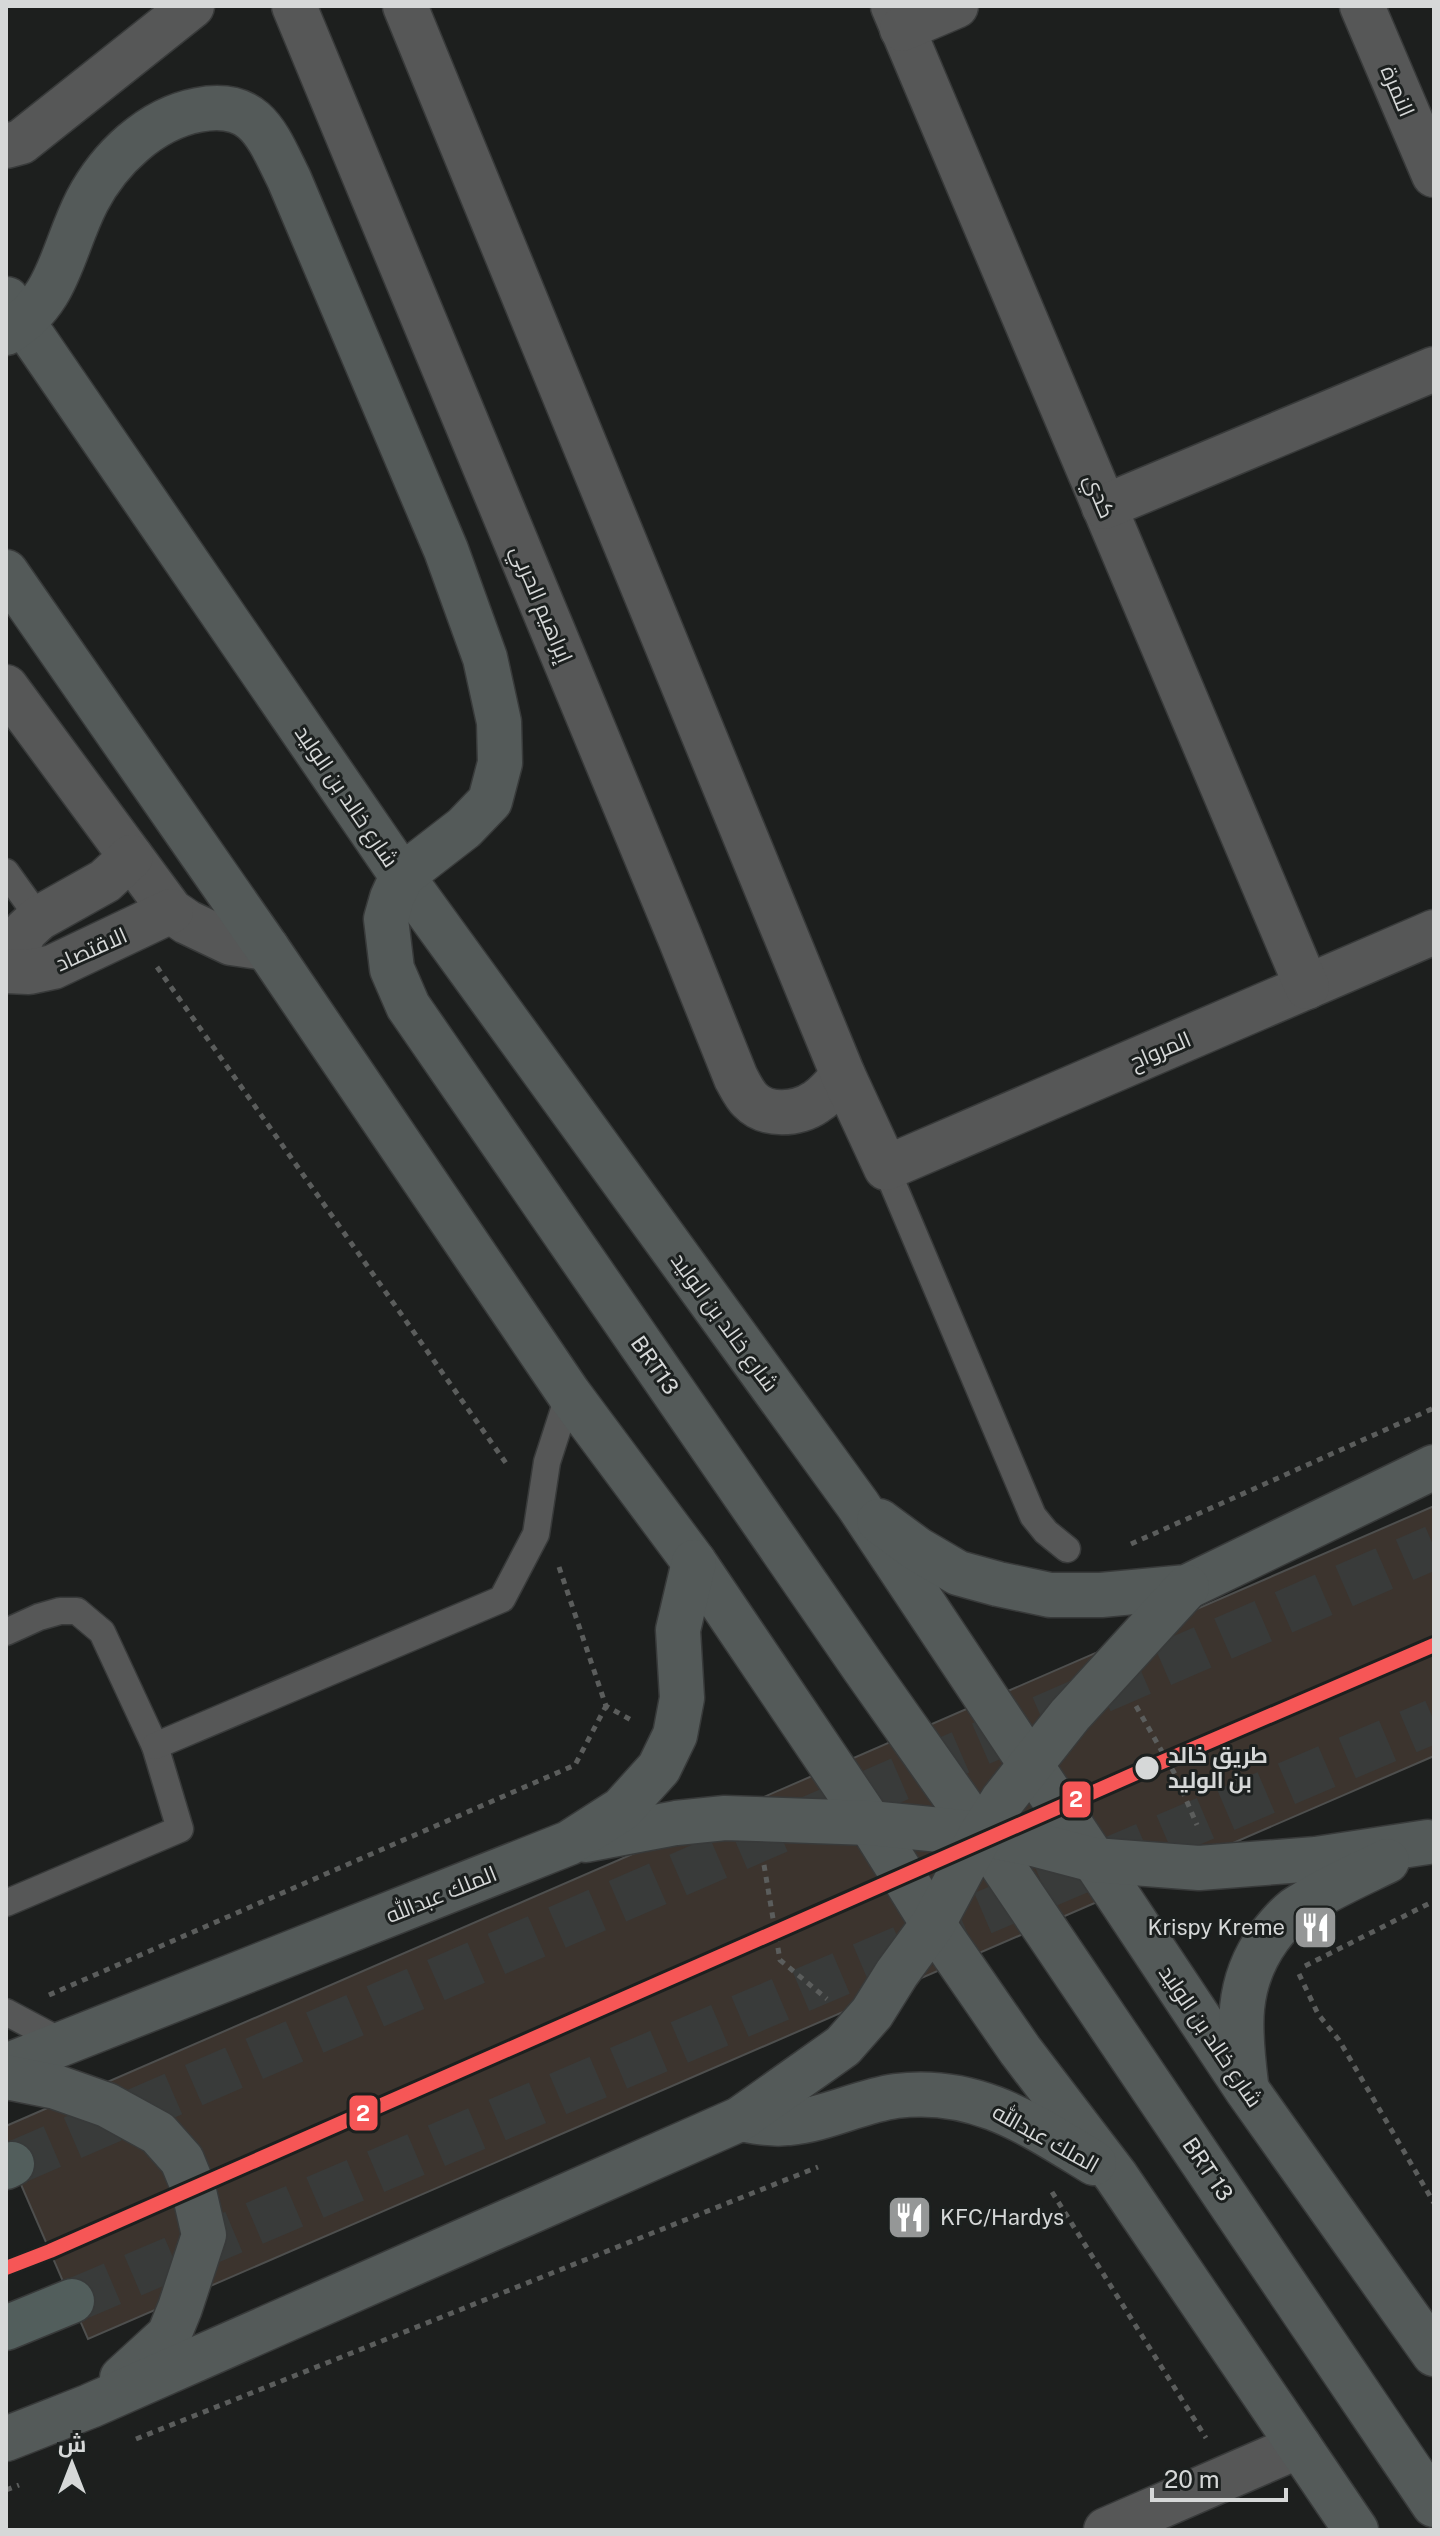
<svg xmlns="http://www.w3.org/2000/svg" width="1440" height="2536" font-family="'Public Sans',Cairo,sans-serif">
<rect width="100%" height="100%" fill="#1d1f1e"/>
<path fill="#3c342e" stroke="#4e4f4e" stroke-width="2" d="M1434,1506V1756L88,2339L6,2150V2126Z"/>
<g fill="none" stroke-linecap="round" stroke-linejoin="round">
<g stroke="#393b3a" stroke-width="44" stroke-dasharray="44 22" stroke-linecap="butt">
<path d="M12,2164L1434,1547"/>
<path d="M72,2301L1434,1721"/>
</g>
<defs>
<g id="service">
<path d="M6,872L39,918"/>
<path d="M886,1168L1033,1516L1046,1532L1067,1549"/>
<path d="M6,1632L39,1617L60,1611H77L102,1632L155,1746L180,1829L6,1903"/>
<path d="M155,1746L502,1599L536,1534L547,1462L569,1394"/>
<path d="M6,2012L66,2044"/>
</g>
<g id="minor">
<path d="M294,6L680,938L736,1078C740,1085 744,1094 750,1100C766,1117 797,1115 816,1102C827,1095 835,1085 843,1075"/>
<path d="M405,6L843,1075L886,1168L1434,932"/>
<path d="M893,6L1307,987"/>
<path d="M1362,6L1434,175"/>
<path d="M902,29L956,6"/>
<path d="M6,146L21,142L192,6"/>
<path d="M1104,507L1434,369"/>
<path d="M6,687L171,911L187,922L231,943L267,948"/>
<path d="M6,969L25,931L39,918L105,881L131,857"/>
<path d="M6,971L29,972L53,967L171,911"/>
<path d="M1106,2530L1299,2446"/>
</g>
<g id="secondary">
<path d="M7,299L402,876L858,1505L1247,2090L1434,2354"/>
<path d="M6,333C60,301 61,252 87,201C109,159 150,119 198,110C256,99 267,135 289,179L446,550L485,658L499,722L500,763L490,801L464,828L402,876L392,898L386,919L392,969L408,1006L864,1668L981,1834L1434,2505"/>
<path d="M6,572L267,948L569,1394L694,1562L870,1823L933,1924L1020,2050L1116,2176L1356,2530"/>
<path d="M879,1521L917,1549L958,1573L998,1584L1050,1595H1101L1187,1587L1434,1467"/>
<path d="M586,1840L676,1823L725,1818L870,1823L981,1834L1037,1845L1094,1860L1199,1868L1316,1859L1428,1842"/>
<path d="M6,2066L569,1843L622,1809L659,1768L675,1735L682,1698L678,1630L694,1562"/>
<path d="M6,2077L56,2087L107,2105L158,2133L182,2160L193,2187L204,2235L180,2308L169,2335L122,2378"/>
<path d="M1246,2084C1239,2029 1235,1984 1269,1937C1276,1928 1285,1917 1294,1910C1322,1891 1356,1876 1387,1861"/>
<path d="M740,2119C757,2122 773,2125 789,2123C825,2120 860,2101 896,2096C976,2086 1030,2124 1094,2163"/>
<path d="M6,2439L90,2406L740,2119L843,2046L872,2013L897,1973L933,1924L981,1834L1002,1801L1070,1715L1187,1587"/>
</g>
<g id="trunk">
<path d="M6,2167L12,2164"/>
<path d="M6,2328L72,2301"/>
</g>
</defs>
<use href="#service" stroke="#383a3a" stroke-width="29"/>
<use href="#minor" stroke="#383a3a" stroke-width="47"/>
<use href="#secondary" stroke="#383a3a" stroke-width="47"/>
<use href="#trunk" stroke="#383a3a" stroke-width="47"/>
<g stroke="#5b5d5c" stroke-width="5" stroke-dasharray="6 6" stroke-linecap="butt">
<path d="M157,967L508,1466"/>
<path d="M1131,1544L1434,1408"/>
<path d="M559,1567L606,1706L633,1721"/>
<path d="M1136,1706L1176,1776L1197,1825"/>
<path d="M764,1865L780,1960L827,1999"/>
<path d="M1305,1966L1434,1901"/>
<path d="M1299,1974L1318,2014L1339,2040L1434,2203"/>
<path d="M49,1995L575,1765L606,1706"/>
<path d="M1052,2192L1206,2438"/>
<path d="M136,2439L818,2167"/>
<path d="M6,2490L19,2485"/>
</g>
<use href="#service" stroke="#565757" stroke-width="26"/>
<use href="#minor" stroke="#565757" stroke-width="44"/>
<use href="#secondary" stroke="#545a59" stroke-width="44"/>
<use href="#trunk" stroke="#525e5c" stroke-width="44"/>
<defs>
<path id="metro-1" d="M6,2268L50,2251L1148,1768L1434,1645"/>
</defs>
<use href="#metro-1" stroke="#1c201f" stroke-width="20"/>
<use href="#metro-1" stroke="#f65656" stroke-width="14"/>
</g>
<defs>
<symbol id="restaurant-square" viewBox="-11 -11 22 22"><rect x="-9" y="-9" width="18" height="18" rx="4" fill="#959797" stroke="#1c201f"/><path d="M-5-6h1v4h1v-4h1v4h1v-4h1v5L-1.5 .5V6h-2V.5L-5-1ZM5-6V6H3V1.5H1.5Q1.5-4 5-6Z" fill="#fff"/></symbol>
</defs>
<g fill-rule="evenodd">
<use href="#restaurant-square" x="1290" y="1902" width="51" height="51"/>
<use href="#restaurant-square" x="884" y="2192" width="51" height="51"/>
</g>
<circle fill="#d6d8d8" stroke="#1c201f" stroke-width="3" cx="1147" cy="1768" r="13"/>
<g text-anchor="middle" stroke-width="6" stroke-linejoin="round" paint-order="stroke">
<g font-size="22" fill="#d6d8d8" stroke="#1c201f">
<text transform="translate(1398 91) rotate(67)" y="8">النمرة</text>
<text transform="translate(1100 496) rotate(67)" y="8">كدي</text>
<text transform="translate(542 604) rotate(67)" y="8">إبراهيم الحربي</text>
<text transform="translate(347 796) rotate(56)" y="8">شارع خالد بن الوليد</text>
<text transform="translate(91 949) rotate(-24)" y="8">الاقتصاد</text>
<text transform="translate(1160 1050) rotate(-23)" y="8">المرواح</text>
<text transform="translate(725 1322) rotate(54)" y="8">شارع خالد بن الوليد</text>
<text transform="translate(655 1365) rotate(55)" y="8">BRT13</text>
<text transform="translate(441 1894) rotate(-22)" y="8">الملك عبدالله</text>
<text transform="translate(1211 2036) rotate(56)" y="8">شارع خالد بن الوليد</text>
<text transform="translate(1046 2138) rotate(29)" y="8">الملك عبدالله</text>
<text transform="translate(1208 2169) rotate(56)" y="8">BRT 13</text>
</g>
<g font-size="22" font-weight="bold" fill="#d6d8d8" stroke="#1c201f" text-anchor="start">
<text x="1168" y="1763">طريق خالد<tspan x="1168" dy="25">بن الوليد</tspan></text>
</g>
<g font-size="22" fill="#d6d8d8" stroke="#1c201f" text-anchor="end">
<text x="1285" y="1935">Krispy Kreme</text>
<text x="940" y="2225" text-anchor="start">KFC/Hardys</text>
</g>
</g>
<g stroke="#1c201f" stroke-width="3">
<rect x="1061" y="1780" width="31" height="39" rx="8" fill="#f65656"/>
<rect x="348" y="2094" width="31" height="38" rx="8" fill="#f65656"/>
</g>
<g font-size="22" text-anchor="middle" font-weight="bold" fill="#fff">
<text x="1076" y="1807">2</text>
<text x="363" y="2121">2</text>
</g>
<rect width="1440" height="2536" fill="none" stroke="#d6d8d8" stroke-width="16"/>
<g transform="translate(72 2464)" stroke="#1c201f" stroke-width="6" paint-order="stroke">
<path d="M0-6L14 30L0 20L-14 30Z" fill="#d6d8d8"/>
<text y="-12" font-size="22" font-weight="bold" text-anchor="middle" fill="#d6d8d8">ش</text>
</g>
<path d="M1152 2488v12h134v-12" fill="none" stroke="#d6d8d8" stroke-width="4"/>
<text x="1164" y="2488" font-size="24" fill="#d6d8d8" stroke="#1c201f" stroke-width="6" paint-order="stroke">20 m</text>
</svg>
